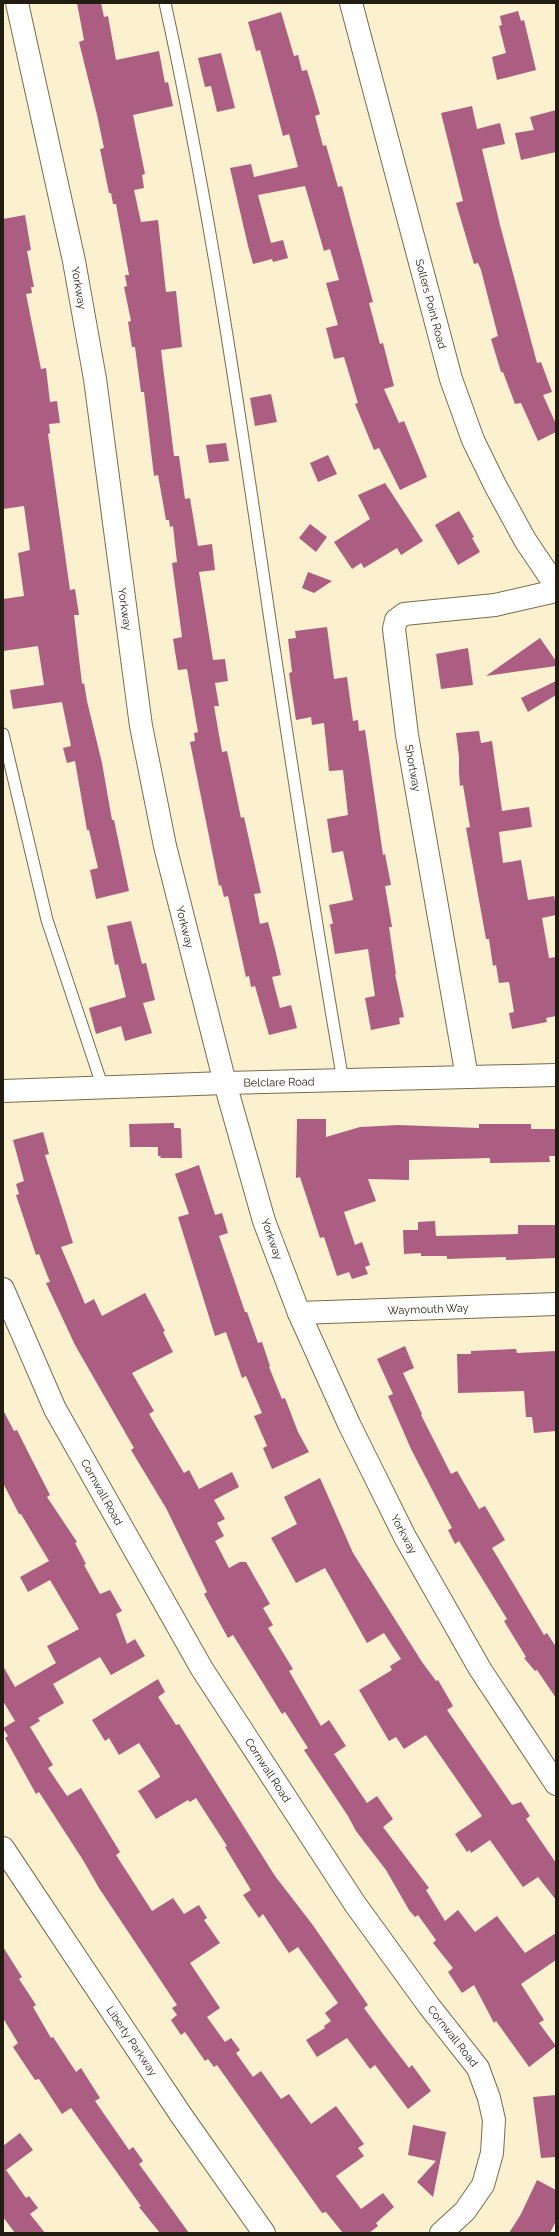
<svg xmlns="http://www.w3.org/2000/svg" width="559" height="2236" font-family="Raleway,sans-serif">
<rect width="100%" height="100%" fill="#fbf1ce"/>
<g fill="#ab5e82">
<path d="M77,3H101L104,17L108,16L116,60L159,51L165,83L168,82L173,106L133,115L145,174L142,175L144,188L134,190L141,222L158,220L166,292L176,291L182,347L161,350L174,456H179L185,499L190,498L198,546L212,544L215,570L199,572L213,660L225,659L228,681L215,683L219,706H214L222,752L227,751L241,818L244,817L261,893L254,894L260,924L268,922L276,953L281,975L272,977L280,1008L291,1005L297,1028L269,1035L255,986L251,987L249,976L246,977L228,896L224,897L221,885L219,886L190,742L195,741L194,733L198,732L187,669L178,670L173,639L182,637L172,563L177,562L173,526L170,527L169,520H166L158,475L154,476L144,392H141L135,347H132L128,322L131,321L124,287L127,286L125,275H129L116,204H113L111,193H109L100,149L104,148L97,115L79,42L84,40Z"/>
<path d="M518,11L521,21L524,20L536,70L497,80L492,57L506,53L499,26L502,25L500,16Z"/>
<path d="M281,12L294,56L298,55L302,71L307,70L320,114L315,116L323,146L326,145L338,187L342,186L349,213L373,302L369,303L380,344L383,343L394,386L384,389L399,423L404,421L427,477L400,490L379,448L374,450L355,404L358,403L344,357L334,359L326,328L338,325L326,283L339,280L330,249L324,251L305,186L258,195L271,243L283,240L288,258L273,262L272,259L253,264L248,246L230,168L251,164L254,177L298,167L289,134L283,136L260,50L256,51L248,22Z"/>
<path d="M221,53L235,108L217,112L211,86L205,87L198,58Z"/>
<path d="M472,106L477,129L500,123L505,144L482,149L500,225L537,363L541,362L552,392L543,395L556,424V432L538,441L521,403L515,404L503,372H501L491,339L498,336L481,270L478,263L474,264L456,203L463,201L441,113Z"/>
<path d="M556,110V152L521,160L515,133L534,130L530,117Z"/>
<path d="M25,215L31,250L27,251L34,287H31L32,293L26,294L41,369L46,368L50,402L57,401L60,423L49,424L50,433L48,434L70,590L75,589L79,615H74L82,684L84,683L87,701L102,763L112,820H114L129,891L96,899L90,870L98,868L89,830H87L75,761L67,763L63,748L71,746L62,702L13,709L10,690L44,685L38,646L3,651V599L24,596L18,553L30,550L24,506L3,509V219Z"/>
<path d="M271,394L277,422L255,426L250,398Z"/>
<path d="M226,443L229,461L209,463L206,445Z"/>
<path d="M328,455L337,474L318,482L310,463Z"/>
<path d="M385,483L423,541L401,555L397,548L364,568L361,563L352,569L334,542L370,519L358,495Z"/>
<path d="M459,511L474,537L472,538L480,552L458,565L435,525Z"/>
<path d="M310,524L327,537L316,552L299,538Z"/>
<path d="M308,572L332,581L314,593L302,588Z"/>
<path d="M327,627L334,679L347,677L353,721L358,720L359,731L365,730L383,855L385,854L391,885L385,886L392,927H389L396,974H395L404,1017L399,1018L400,1024L371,1030L365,998L375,996L368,949L335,954L330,924H333L329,905L353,900L343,851L332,853L327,819L348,815L343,770L329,771L324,723L312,725L311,717L296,720L289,673L292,672L288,639L296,638L295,631Z"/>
<path d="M540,638L556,661V666L486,676Z"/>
<path d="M468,648L473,685L441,689L436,654Z"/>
<path d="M556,681V695L528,712L521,698Z"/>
<path d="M479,731L481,743L492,741L502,811L529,807L532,827L499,832L503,863L521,860L528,900L554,896L556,905V915L542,918L549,958L556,957V1016L546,1018L547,1022L512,1029L509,1013L514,1012L509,982L499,983L496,965L493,966L489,939H486L466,828L470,827L463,785L460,786L459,773V757L456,733Z"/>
<path d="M131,921L142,964L146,963L155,1000L143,1003L152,1033L125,1041L121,1026L96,1034L89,1008L126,997L118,964L115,965L107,926Z"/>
<path d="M297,1119H326V1137L360,1127L398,1125L479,1128V1124H531V1129H556V1156H549L550,1162L490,1163V1158L409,1160V1180L368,1179L376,1201L344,1212L355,1245L362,1242L370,1265L365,1267L368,1274L352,1279L349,1272L337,1276L324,1237L320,1238L300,1177L296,1178Z"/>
<path d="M174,1123V1128H180L181,1130L182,1158H160L161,1156H158V1147H130L129,1124Z"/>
<path d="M43,1132L49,1154L45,1155L73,1243L61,1247L85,1304L94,1299L102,1316L145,1293L165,1331L163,1332L173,1352L132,1373L154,1411L149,1414L184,1473L189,1470L199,1489L232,1472L239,1487L214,1500L225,1519L217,1523L224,1536L215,1541L229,1568L240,1562H246L270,1604L263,1608L273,1625L268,1628L293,1669L289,1671L321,1726L329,1720L346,1746L334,1754L367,1803L377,1796L393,1819L383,1827L429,1888L426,1890L445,1921L458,1910L475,1932L497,1916L525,1953L556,1933V1960L521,1984L544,2020L539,2023L556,2046L529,2067L496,2021L494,2023L474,1985L462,1993L448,1972L453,1968L433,1943L436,1940L418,1915L415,1917L409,1910L386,1870L356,1831L348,1816L304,1750L308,1748L285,1712L282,1714L233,1635L228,1638L204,1594L207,1592L166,1508L131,1450L134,1448L75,1345L46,1283L50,1282L39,1254L36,1255L16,1195L19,1194L16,1184L24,1181L13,1140Z"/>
<path d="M199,1165L215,1215L222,1213L228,1233L219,1236L245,1312H247L258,1343L262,1342L270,1366L269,1367L282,1399L285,1398L298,1432L309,1452L272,1469L263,1448L267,1446L254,1416L262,1413L246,1376L242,1378L226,1332L215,1336L178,1217L189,1214L175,1174Z"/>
<path d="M435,1221L436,1236L518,1234V1225H556V1258L506,1260V1257L447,1259V1256H421V1253L404,1254L403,1230H418V1222Z"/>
<path d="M405,1346L414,1368L403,1373L422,1414L421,1415L451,1474L457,1471L479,1509L485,1506L505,1540L492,1548L544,1635L547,1633L556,1647V1698L537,1670L535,1671L524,1658L526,1657L504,1621L507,1619L459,1541L455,1544L448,1530L452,1528L411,1449L388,1396L393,1394L377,1359Z"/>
<path d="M516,1349L517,1353L556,1351V1431L534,1433L532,1417H526L524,1391L458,1393L457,1354H471V1351Z"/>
<path d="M3,1410L14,1431L17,1430L29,1454L50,1495L47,1497L77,1542L75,1543L86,1564L84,1565L100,1594L110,1590L122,1611L116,1614L127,1644L135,1639L145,1656L111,1675L100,1657L53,1684L64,1703L38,1718L40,1721L30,1727L53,1765L48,1768L67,1796L81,1788L120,1852L116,1855L152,1911L173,1898L184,1914L199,1905L207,1918L204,1920L220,1943L190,1963L220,2008L207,2017L225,2042L231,2038L240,2050L236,2053L253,2077L261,2071L281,2099L289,2094L311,2124L336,2106L364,2144L358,2148L364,2156L336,2176L361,2209L383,2193L394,2207L376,2223L378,2226L369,2233H343L326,2212L322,2213L217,2065L214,2067L208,2059L205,2061L185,2032L181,2035L171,2020L177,2015L172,2008L177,2005L99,1888L83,1860L39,1792L36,1794L5,1738L8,1736L3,1728L15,1721L3,1701V1666L15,1687L56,1663L47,1646L79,1629L50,1580L28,1592L20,1577L49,1561L21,1514H19L3,1483Z"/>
<path d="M320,1478L353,1553L422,1662L436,1681L438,1680L453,1706L447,1710L512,1805L521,1802L530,1816L526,1819L556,1863V1900L538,1877L523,1887L490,1840L471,1853L470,1850L467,1852L455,1834L482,1816L426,1735L404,1749L396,1737L389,1741L359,1690L392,1670L390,1666L401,1659L384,1633L367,1643L325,1568L296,1583L271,1538L297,1524L284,1497Z"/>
<path d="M158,1679L165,1692L158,1697L176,1725L179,1724L275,1876L312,1924L368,2005L364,2008L383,2034L409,2068L412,2065L431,2091L408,2109L375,2065L370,2069L347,2038L317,2057L306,2040L325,2028L324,2026L331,2021L325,2013L338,2003L298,1947L289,1953L263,1914L259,1918L243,1895L251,1890L225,1847L227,1846L196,1798L190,1802L188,1800L156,1819L138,1791L160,1777L159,1774L139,1743L119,1755L109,1738L105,1741L92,1720Z"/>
<path d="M3,1947L22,1977L19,1979L36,2005L33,2007L51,2038L53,2037L76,2072L81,2068L100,2098L95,2101L129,2150L133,2147L143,2161L139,2164L189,2233H160L139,2207L141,2206L71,2108L62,2114L39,2079L35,2080L13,2047L18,2043L3,2018Z"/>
<path d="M556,2095V2157L541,2158L533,2097Z"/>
<path d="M413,2125L446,2132L433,2197L417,2182L436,2161L408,2155Z"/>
<path d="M20,2133L33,2150L6,2170L26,2198L29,2196L38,2208L30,2214L45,2233H15L3,2217V2146Z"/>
<path d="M537,2180L556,2190V2221L550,2233H509L521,2214Z"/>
</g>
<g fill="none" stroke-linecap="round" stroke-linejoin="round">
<defs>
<g id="lane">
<path d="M165,3C208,198 237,395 266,593C290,756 315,918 343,1081"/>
<path d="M3,734L47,920L103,1088"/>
</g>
<g id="street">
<path d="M17,3L74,261L95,379L141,726L165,846L225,1083L264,1221L299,1313L349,1424L405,1537L480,1669L556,1784"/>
<path d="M467,1077L407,735L394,629L396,620L404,614L495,605L556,591"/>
<path d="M3,1289L55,1409L202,1669L355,1904L429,2006L478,2068L489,2098L494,2120L492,2153L483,2185L465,2211L441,2233"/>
<path d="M299,1313L556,1304"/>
</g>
<g id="secondary">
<path d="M351,3L451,379L473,440L495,485L525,540L556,586"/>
<path d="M3,1091L225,1083L556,1075"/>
<path d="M3,1848L181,2115L264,2233"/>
</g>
</defs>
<use href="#lane" stroke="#766d4e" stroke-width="13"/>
<use href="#street" stroke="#766d4e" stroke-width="24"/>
<use href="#secondary" stroke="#766d4e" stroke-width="24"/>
<use href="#lane" stroke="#fff" stroke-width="11"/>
<use href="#street" stroke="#fff" stroke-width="22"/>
<use href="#secondary" stroke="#fff" stroke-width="22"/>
</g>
<g text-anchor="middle" stroke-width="3" stroke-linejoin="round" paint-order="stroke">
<g font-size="11" fill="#211d11" stroke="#fefefe">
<text transform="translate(79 288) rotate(80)" y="4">Yorkway</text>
<text transform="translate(431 304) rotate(75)" y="4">Sollers Point Road</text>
<text transform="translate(125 609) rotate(82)" y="4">Yorkway</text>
<text transform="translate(413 768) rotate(80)" y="4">Shortway</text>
<text transform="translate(185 927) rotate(76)" y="4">Yorkway</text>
<text transform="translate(279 1082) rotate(-1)" y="4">Belclare Road</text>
<text transform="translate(272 1239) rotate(70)" y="4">Yorkway</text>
<text transform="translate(428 1309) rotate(-2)" y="4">Waymouth Way</text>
<text transform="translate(102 1492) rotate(61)" y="4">Cornwall Road</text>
<text transform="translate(404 1534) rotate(62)" y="4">Yorkway</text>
<text transform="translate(268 1770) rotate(57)" y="4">Cornwall Road</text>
<text transform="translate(453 2036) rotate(52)" y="4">Cornwall Road</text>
<text transform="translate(132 2041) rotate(56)" y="4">Liberty Parkway</text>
</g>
</g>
<rect width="559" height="2236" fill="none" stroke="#211d11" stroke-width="8"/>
</svg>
